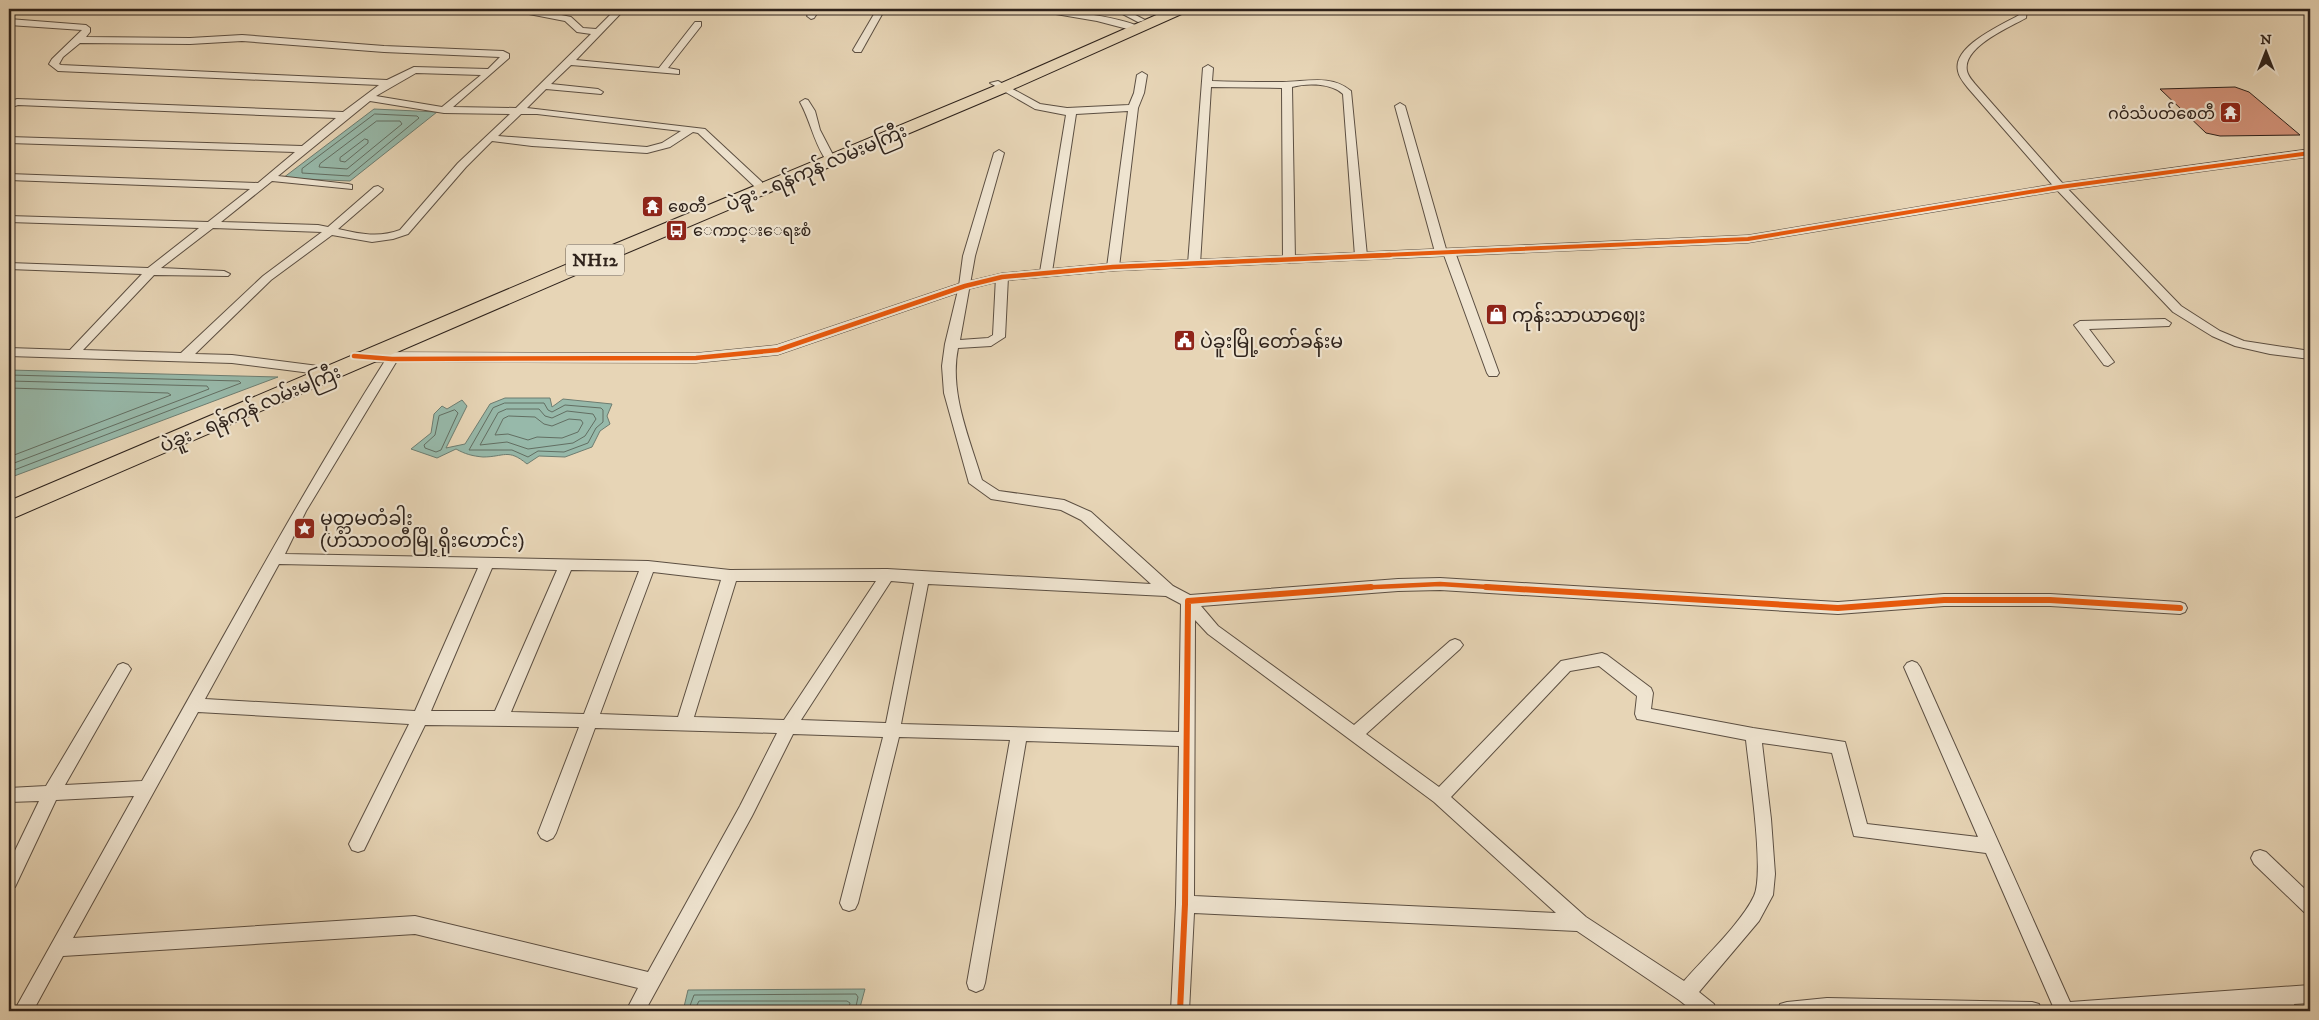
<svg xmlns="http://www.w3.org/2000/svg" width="2319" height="1020" font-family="'IM FELL DW Pica','Noto Sans Myanmar',serif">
<rect width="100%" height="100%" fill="#e7d5b6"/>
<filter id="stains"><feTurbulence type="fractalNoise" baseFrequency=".004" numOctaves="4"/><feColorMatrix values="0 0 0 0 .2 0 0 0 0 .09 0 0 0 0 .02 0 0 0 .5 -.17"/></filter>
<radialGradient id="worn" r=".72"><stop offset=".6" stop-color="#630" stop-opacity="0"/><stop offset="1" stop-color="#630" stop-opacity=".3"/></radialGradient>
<g fill="#97b9aa" stroke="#6d7d71">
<path d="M374,109L437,112L350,181L283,178Z"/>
<path d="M9,370L278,377L9,478Z"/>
<path d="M505,398H550L552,407L563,399L612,404L607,416L610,424L600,431L592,447L565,457L539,456L527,464C508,448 504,457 483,457C472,456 465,454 456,449L437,458L411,449L431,433L434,414L442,406L447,409L462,400L467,406L446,448L465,444L490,404Z"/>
<path d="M865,989L859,1011H683L688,990Z"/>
</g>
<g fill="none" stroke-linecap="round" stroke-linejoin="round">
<g stroke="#626e62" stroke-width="1">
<path d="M375,114L417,116L419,118L349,176L302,173V169Z"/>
<path d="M377,121H400L402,124L347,169L319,167L320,164Z"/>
<path d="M365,139L368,140V143L345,162L340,161V158Z"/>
<path d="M9,375L239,381L241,383L9,472"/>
<path d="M9,381L207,386L209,389L9,465"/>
<path d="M9,388L168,393L171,395L9,457"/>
<path d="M505,403H544L548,410L552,412L565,405L601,408L603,410V422L596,428L588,443L564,452L538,451L528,457L512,450H469L493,408Z"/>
<path d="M507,409H539L545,416L552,418L567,411L593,414L596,419L585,436L573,443L528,449L507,442L480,445L498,413Z"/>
<path d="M455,410L458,413L441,450L436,452L425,448L424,445L435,435L439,416Z"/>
<path d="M509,416L535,417L544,424L552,426L569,419L581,420L583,423L578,432L562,438L537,437L528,440L508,434L495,435L503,419Z"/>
<path d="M688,1011L694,995L856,994L858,997L855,1011"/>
<path d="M694,1011L699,1001H847L850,1003L848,1011"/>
<path d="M702,1011L705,1009L838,1008L841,1011"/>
</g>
</g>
<path fill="#d3937a" stroke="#2e221b" d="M2235,87L2249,92L2300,135L2220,136L2206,133L2160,89Z"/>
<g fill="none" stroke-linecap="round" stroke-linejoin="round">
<defs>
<g id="minor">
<path d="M532,9L571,17L583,28L596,29L616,9H625L576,60L659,68L695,22H701V26L668,68L679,70V74L571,65L551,84L598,89L603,92L601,94L546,89L527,108L705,129L762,182V186H754L698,133L693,132L670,147L647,153L532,146L492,141L466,167L408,234L393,239L372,242L332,235L271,280L195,354L232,355L334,368L338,369L340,372L338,375L334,376L232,363L9,356V348L70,350L142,274L9,269V263L148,268L199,228L9,222V216L208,222L250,189L9,180V174L258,183L295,152L9,143V137L302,146L336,118L18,105L9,108V102L17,99L343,112L379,85L58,71L49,64L52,59L82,30L9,25V19L86,25L90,28V32L86,37L190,38L242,35L384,46L503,51L509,54V58L453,107L516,108L591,34L577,32L565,21L529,14V10ZM242,41L384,52L500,57L488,69L414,67L387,80L61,65L59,64L63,57L80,43L190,44ZM416,73L481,75L442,107L376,96ZM370,101L444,113L510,114L458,163L400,230C379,238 360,234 338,229L382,191L383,189L378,186L374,187L328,227L318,225L221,222L272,181L352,189V185L348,184L278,176ZM521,114H537L681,131L662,143L647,147L498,136ZM213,228L322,232L263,276L181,353L83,350L154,275L228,276L230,274L224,271L161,268Z"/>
<path d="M812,9H820L814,18L811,19L807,16Z"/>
<path d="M877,9H885L861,52H855L853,50Z"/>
<path d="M1040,9C1060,9 1129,18 1143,29L1139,32L1097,21L1044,12Z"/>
<path d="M1113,9H1124L1145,20L1138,22Z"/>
<path d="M2017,9H2027L2026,18C2010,27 1962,47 1967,71C1968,76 1972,80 1975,84L2064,185L2181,306L2220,331L2244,341L2310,351V359L2270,354L2235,346L2212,336L2173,312L2056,189L1968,88C1964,83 1959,77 1958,71C1952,46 2002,25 2019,15Z"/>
<path d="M1208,65L1213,68L1212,81C1235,82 1259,82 1283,82C1306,82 1331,74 1351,91L1367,256L1365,258L1361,259L1355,256L1343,94C1331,83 1307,83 1292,87L1295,260L1289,263L1283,260L1282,88L1211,87L1200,264L1198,266H1190L1188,264L1203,68Z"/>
<path d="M1142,72L1147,75L1144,93L1138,108L1119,267L1113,270L1107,267L1128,111L1076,114L1052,272L1046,275L1042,274L1040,272L1066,115L1035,109L990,83L998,81L1040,104L1067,108L1129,105L1134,93L1137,75Z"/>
<path d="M805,99L808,100L815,111L820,130L833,155L832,157H824C813,139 810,120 800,102Z"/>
<path d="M1400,103L1405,106L1446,249L1453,250L1455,252L1499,373L1497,376H1489L1487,373L1444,255L1437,254L1435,252L1395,106Z"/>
<path d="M999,150L1004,153L975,256L960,340L988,338L993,335L996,277L1002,274L1008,277L1005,337L991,346L958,348C949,392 969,437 982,480L999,491L1064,500L1091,512L1173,586L1190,595L1398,579L1440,578L1838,602L1944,594H2050L2180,602L2185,604L2187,608L2185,612L2180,614L2050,606H1944L1838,614L1440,590L1398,591L1201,606L1218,626L1354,725L1450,641L1455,639L1460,641L1463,645L1460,649L1366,734L1439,787L1561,661L1602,653L1607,655L1651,688L1653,693L1651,709L1753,728L1845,742L1867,824L1978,837L1904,667L1907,663L1912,661L1917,663L1920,667L2070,1002L2310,985V1003L2294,1004L2296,1011H2276L2273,1006L2199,1011H2055L1986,853L1854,836L1832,753L1762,743L1771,819L1775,874L1773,895L1759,921L1699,992L1714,1004L1716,1011H1693L1679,1000L1577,931L1194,913L1189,1011H1171L1176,904L1179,746L1026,741L985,983L983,989L976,992L969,989L967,983L1010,740L899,737L858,903L855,909L849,911L843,909L840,903L883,737L793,734L752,816L645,1011H626L638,988L415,934L63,956L33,1011H14L134,796L56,800L15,887L9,889V863L39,801L9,802V788L46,786L118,665L123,663L128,665L131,669L65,785L142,781C223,639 300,494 388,356L392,355L398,359L306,511L285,554L648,561L730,570L887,569L1151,584L1081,520L1061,510L991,499L969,483L944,393L942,366L945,344L959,286L963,256L994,153ZM279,564L478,568L415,711L205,699ZM492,568L557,570L495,711H431ZM571,570L639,571L584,714L511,712ZM653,572L721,580L678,717L600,714ZM736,581H876L784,720L694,717ZM891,581L914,583L886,723L801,720ZM928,584L1166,596L1181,604L1179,732L901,724ZM1195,620L1208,634L1434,802L1556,913L1194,896ZM1599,666L1637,696L1635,714L1637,719L1746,740C1749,770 1765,873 1754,896C1742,922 1704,958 1684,981L1586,917L1451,797L1570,671ZM198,712L409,724L349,844L352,850L358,852L364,850L425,725L579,727L538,833L541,838L547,841L553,838L556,833L595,728L777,733L740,806L648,972L415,916L73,938Z"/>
<path d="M2165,319L2171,323L2169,326L2089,329L2114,362L2108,366L2104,365L2074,325L2080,321Z"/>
<path d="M2260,850L2266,852L2310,894V914L2304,912L2254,864L2251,858L2254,852Z"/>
<path d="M1827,998L2032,1002L2039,1004L2041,1011H1778L1780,1004L1787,1002Z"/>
</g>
<path id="tertiary" d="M2310,149V157L2060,191L1748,243L1113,271L1002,281L970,289L778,355L696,363L358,362L353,361L350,357L353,353L358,352L696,353L776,345L960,283L1002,273L1113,263L1748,235L2060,183Z"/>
<path id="trunk" d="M1170,9H1188L1186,12L1009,91L624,254L9,520V501L610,246L997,85Z"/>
</defs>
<use href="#minor" stroke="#5c4f42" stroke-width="2"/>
<use href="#tertiary" stroke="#5c4f42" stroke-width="1"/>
<use href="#trunk" stroke="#2e221b" stroke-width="2"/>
<use href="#minor" fill="#efe4d0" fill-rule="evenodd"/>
<use href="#tertiary" fill="#efe4d0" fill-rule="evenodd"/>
<use href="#trunk" fill="#e7d5b6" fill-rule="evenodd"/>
<defs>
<path id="cycleway-far2" d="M1362,256L1748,239L2060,187L2310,153"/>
<g id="cycleway-far1">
<path d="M354,356L392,359L696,358L778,350L965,286L1002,277L1113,267L1390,255"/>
<path d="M1354,588L1440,584L1504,588"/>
</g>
<g id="cycleway">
<path d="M1486,587L1838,608L1944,600H2050L2180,608"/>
<path d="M1180,1011L1185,904L1188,601L1371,587"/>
</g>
</defs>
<use href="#cycleway-far2" stroke="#efe4d0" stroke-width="6"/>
<use href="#cycleway-far1" stroke="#efe4d0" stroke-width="8"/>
<use href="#cycleway" stroke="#efe4d0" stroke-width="9"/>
<use href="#cycleway-far2" stroke="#e8590c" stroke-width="4"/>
<use href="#cycleway-far1" stroke="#e8590c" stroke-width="4.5"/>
<use href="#cycleway" stroke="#e8590c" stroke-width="6"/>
</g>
<defs>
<symbol id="temple-square" viewBox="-11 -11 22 22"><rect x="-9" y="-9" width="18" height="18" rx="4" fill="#8f2418" stroke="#efe4d0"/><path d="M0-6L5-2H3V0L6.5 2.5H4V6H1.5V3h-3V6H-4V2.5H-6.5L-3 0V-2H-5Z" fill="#fff"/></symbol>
<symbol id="bus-square" viewBox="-11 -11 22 22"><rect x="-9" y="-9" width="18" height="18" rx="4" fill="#8f2418" stroke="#efe4d0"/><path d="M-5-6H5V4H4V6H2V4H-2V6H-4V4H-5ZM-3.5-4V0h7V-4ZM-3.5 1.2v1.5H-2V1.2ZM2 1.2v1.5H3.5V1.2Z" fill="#fff"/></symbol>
<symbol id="shop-square" viewBox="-11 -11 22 22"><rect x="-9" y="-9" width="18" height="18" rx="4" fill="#8f2418" stroke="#efe4d0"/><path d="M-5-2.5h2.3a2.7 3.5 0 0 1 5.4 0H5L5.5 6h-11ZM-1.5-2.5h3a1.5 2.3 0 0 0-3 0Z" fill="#fff"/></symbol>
<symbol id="civic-square" viewBox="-11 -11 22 22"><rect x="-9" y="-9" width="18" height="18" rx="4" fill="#8f2418" stroke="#efe4d0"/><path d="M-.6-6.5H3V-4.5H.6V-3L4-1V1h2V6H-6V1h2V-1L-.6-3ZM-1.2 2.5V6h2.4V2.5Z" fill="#fff"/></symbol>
<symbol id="sight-square" viewBox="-11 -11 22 22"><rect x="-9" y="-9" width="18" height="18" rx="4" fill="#8f2418" stroke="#efe4d0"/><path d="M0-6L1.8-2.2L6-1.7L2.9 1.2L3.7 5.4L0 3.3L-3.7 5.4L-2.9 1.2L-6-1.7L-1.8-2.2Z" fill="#fff"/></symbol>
</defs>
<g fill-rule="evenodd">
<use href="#temple-square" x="2218" y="100" width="25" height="25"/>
<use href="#temple-square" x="640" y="194" width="25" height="25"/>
<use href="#bus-square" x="664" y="218" width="25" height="25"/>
<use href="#shop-square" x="1484" y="302" width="25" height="25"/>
<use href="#civic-square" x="1172" y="328" width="25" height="25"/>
<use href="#sight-square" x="292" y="516" width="25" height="25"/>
</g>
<g text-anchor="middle" stroke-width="4.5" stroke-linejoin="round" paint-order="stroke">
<g font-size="16" fill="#2e221b" stroke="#efe4d0" text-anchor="start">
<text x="2215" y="119" text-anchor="end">ဂဝံသံပတ်စေတီ</text>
<text x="668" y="212">စေတီ</text>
<text x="693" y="236">ေကာင္းေရႊစံ</text>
</g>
<rect fill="#efe4d0" stroke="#685c51" stroke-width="1" x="566" y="244.5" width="58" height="31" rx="4"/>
<g font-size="18" font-weight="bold" fill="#2e221b">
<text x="595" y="266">NH12</text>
</g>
<g font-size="19" fill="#2e221b" stroke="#efe4d0">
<text transform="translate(816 167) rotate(-23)" y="7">ပဲခူး - ရန်ကုန် လမ်းမကြီး</text>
<text transform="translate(250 408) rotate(-23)" y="7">ပဲခူး - ရန်ကုန် လမ်းမကြီး</text>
</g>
<g font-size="19" fill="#2e221b" stroke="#efe4d0" text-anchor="start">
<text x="1512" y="322">ကုန်းသာယာဈေး</text>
<text x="1200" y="348">ပဲခူးမြို့တော်ခန်းမ</text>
<text x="320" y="525">မုတ္တမတံခါး<tspan x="320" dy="22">(ဟံသာဝတီမြို့ရိုးဟောင်း)</tspan></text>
</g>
</g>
<rect width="2319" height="1020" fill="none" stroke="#e7d5b6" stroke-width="30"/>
<rect x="10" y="10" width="2299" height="1000" fill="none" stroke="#2e221b" stroke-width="2.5"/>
<rect x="15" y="15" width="2289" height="990" fill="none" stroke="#2e221b"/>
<g transform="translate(2266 52)" stroke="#efe4d0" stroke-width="4" paint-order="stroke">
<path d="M0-4L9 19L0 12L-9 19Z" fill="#2e221b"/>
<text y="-8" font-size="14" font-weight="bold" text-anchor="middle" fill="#2e221b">N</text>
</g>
<rect width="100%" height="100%" filter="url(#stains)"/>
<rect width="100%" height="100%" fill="url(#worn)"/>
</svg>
